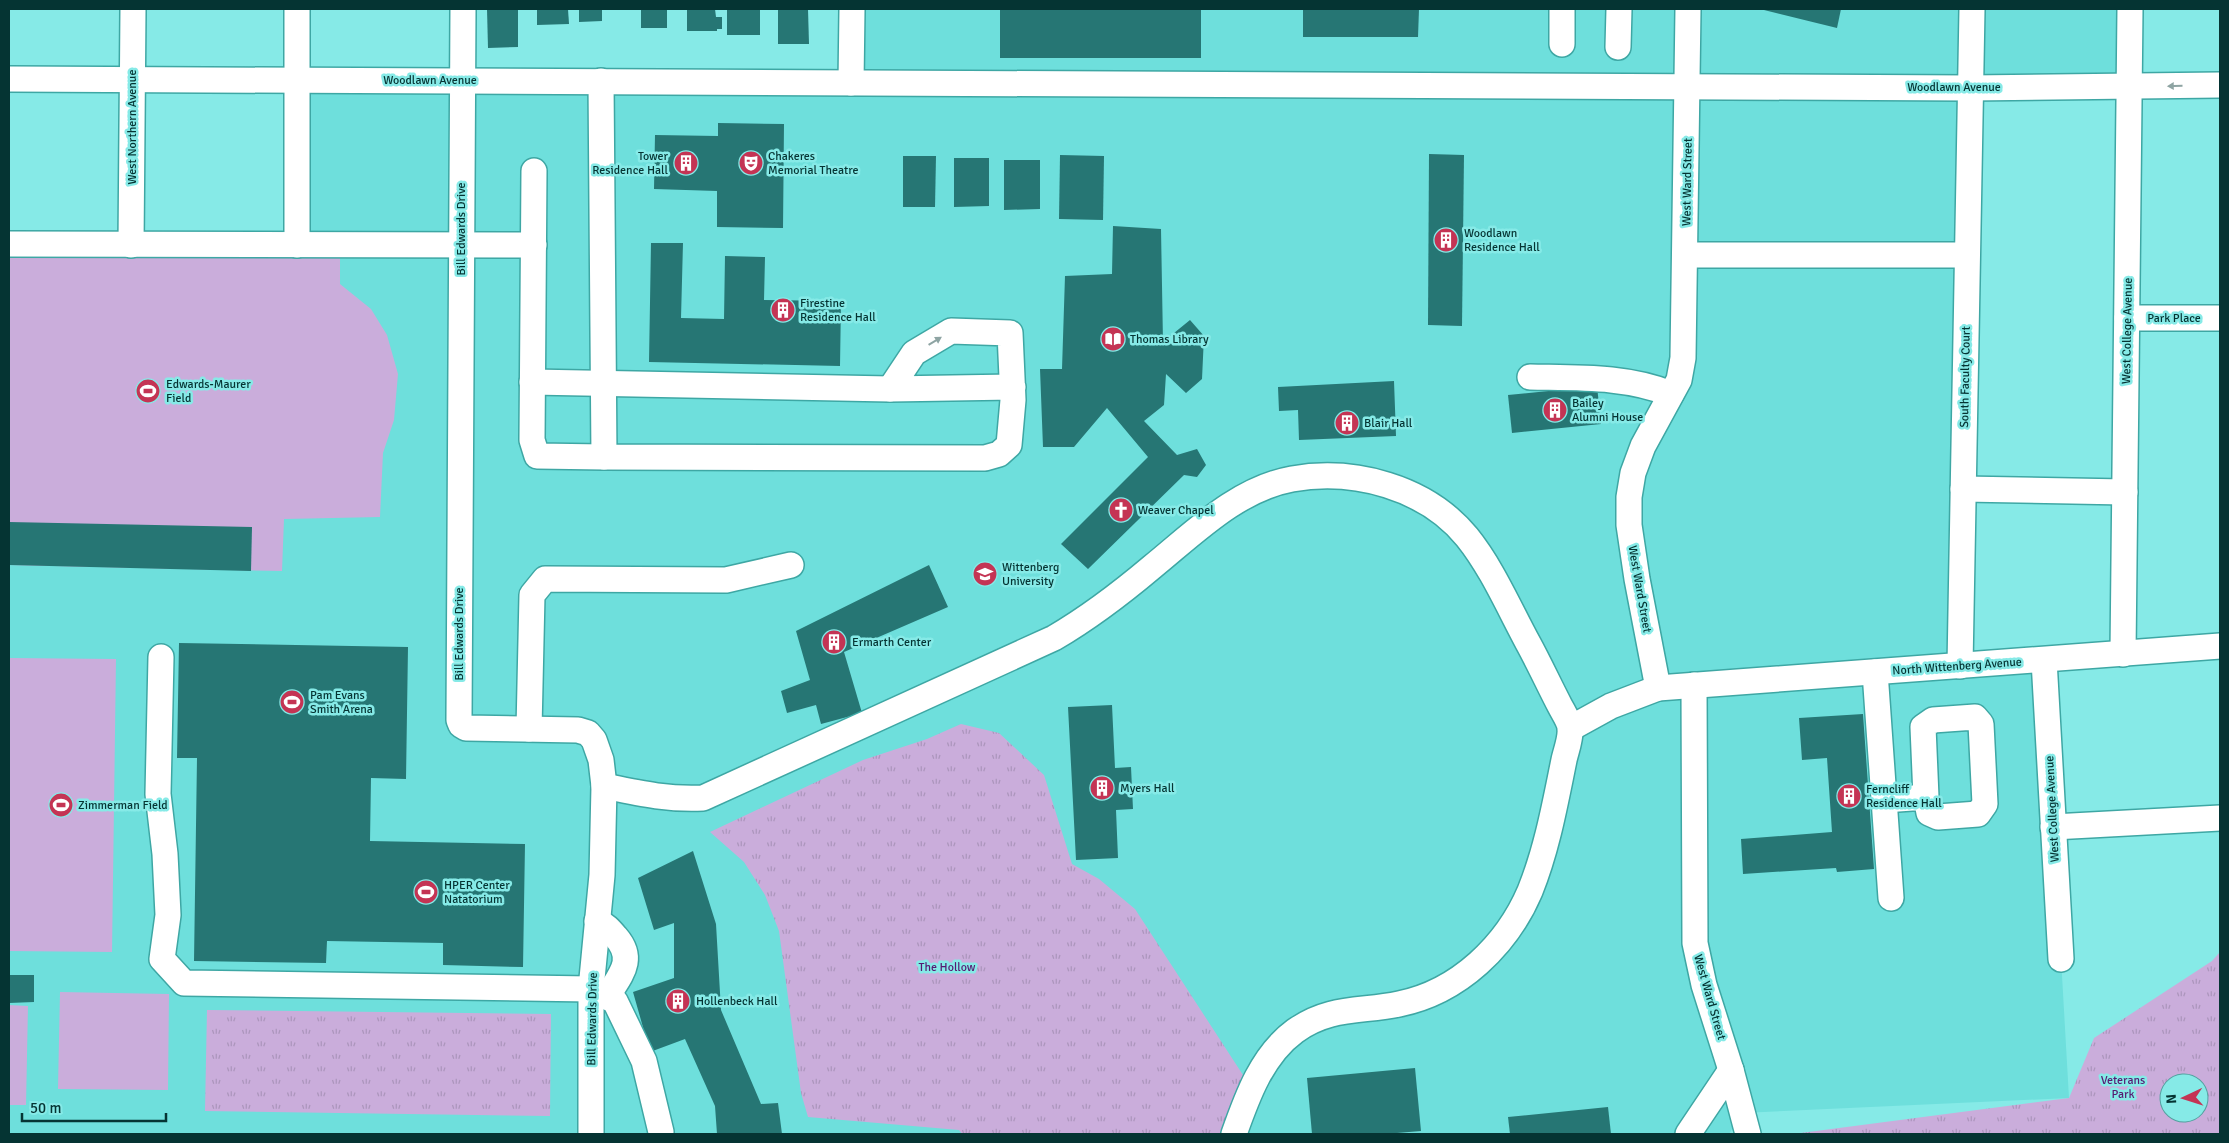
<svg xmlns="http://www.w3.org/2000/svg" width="2229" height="1143" font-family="Signika,sans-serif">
<defs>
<pattern id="park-tufts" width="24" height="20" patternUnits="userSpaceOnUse" patternTransform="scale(1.25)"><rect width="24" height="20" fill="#caaddb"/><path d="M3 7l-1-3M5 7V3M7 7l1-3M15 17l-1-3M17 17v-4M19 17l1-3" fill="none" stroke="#ac95bc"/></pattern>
</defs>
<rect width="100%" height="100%" fill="#86eae7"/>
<path fill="#6edfdc" d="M852,9H2130L2129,87L1971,88L1960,665L2044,660L2069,1098L1742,1113L1729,1134H9V243L297,245L296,79L851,83Z"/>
<g fill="#caaddb">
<path d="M9,244L340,245V284L371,309L387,335L398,374L394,420L383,453L380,517L284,519L282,571L9,565Z"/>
<path d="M9,658L116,659L112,952L9,951Z"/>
<path d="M60,992L169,994L168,1090L58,1089Z"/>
<path d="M9,1005L28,1006L26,1105H9Z"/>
</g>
<g fill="url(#park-tufts)" fill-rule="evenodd">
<path d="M961,724L999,733L1044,775L1072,864L1099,879L1135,909L1256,1095L1243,1134H962L959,1130L808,1117L801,1093L779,931L765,895L744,862L710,832L863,760L927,739Z"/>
<path d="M2220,952V1134H1793L2069,1098L2094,1038L2212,961ZM2169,1083H2199V1113H2169Z"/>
<path d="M207,1010L551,1014L550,1116L205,1111Z"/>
</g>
<g fill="#267674">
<path d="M487,9H518V47L488,48Z"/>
<path d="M537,9H568L569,24L537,25Z"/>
<path d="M579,9H602V21L579,22Z"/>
<rect x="641" y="9" width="26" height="19"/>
<path d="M687,9H715L716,17H722V29H717V31H687Z"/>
<rect x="727" y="9" width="33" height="26"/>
<path d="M778,9H808L809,44H778Z"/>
<rect x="1000" y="9" width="201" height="49"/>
<path d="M1303,9H1419L1418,37H1303Z"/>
<path d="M1760,9H1841L1837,28Z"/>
<path d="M718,123L784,124L783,228L717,227V191L654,189L655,135L718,136Z"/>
<path d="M1429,154L1464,155L1462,326L1428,325Z"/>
<path d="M1060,155L1104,156L1103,220L1059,219Z"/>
<path d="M903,156H936L935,207H903Z"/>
<path d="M954,158H989V206L954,207Z"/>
<path d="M1004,160H1040V209L1004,210Z"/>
<path d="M1113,226L1161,229L1163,342L1190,320L1204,336L1202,379L1186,393L1166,374L1164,405L1144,421L1177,455L1197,449L1206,465L1197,477L1184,475L1088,569L1061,544L1148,457L1107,408L1074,447H1043L1040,369H1062L1065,276L1112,274Z"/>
<path d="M651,243H683L681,318L724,319L725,256L765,257L764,300L841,301L840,366L649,362Z"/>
<path d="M1394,381L1396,436L1299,440L1298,410L1279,411L1278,387Z"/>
<path d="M1597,386L1601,424L1512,433L1508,395Z"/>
<path d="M9,522L252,527L251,571L9,565Z"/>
<path d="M929,565L948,607L844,652L862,713L821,724L816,705L787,713L781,691L810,680L796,631Z"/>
<path d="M179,643L408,647L406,779L371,778L370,841L525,844L523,967L443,965V943L327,941L326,963L194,961L197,758H177Z"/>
<path d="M1112,705L1115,768L1131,767L1133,809L1116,810L1118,858L1076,860L1068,707Z"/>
<path d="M1863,714L1874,869L1837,872L1836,868L1743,874L1741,839L1832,832L1827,758L1802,760L1799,718Z"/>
<path d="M693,851L716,924L721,1010L761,1104L778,1103L782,1134H717L715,1106L685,1039L650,1052L633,992L674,978V923L654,930L638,878Z"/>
<path d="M9,975H34V1002L9,1003Z"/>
<path d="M1415,1068L1421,1131L1385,1134H1312L1307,1078Z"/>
<path d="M1608,1107L1611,1134H1510L1508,1117Z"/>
</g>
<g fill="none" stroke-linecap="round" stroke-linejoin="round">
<defs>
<g id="minor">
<path d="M297,9V245"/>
<path d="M463,9L459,720L461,725L466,728L578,730L588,733L594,740L601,760L604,786L602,875L591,989V1134"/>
<path d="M1688,9L1683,358L1679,380L1643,446L1633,473L1629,497V525L1637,579L1658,688L2220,646"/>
<path d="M1562,44V9"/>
<path d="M1618,47L1619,9"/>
<path d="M9,79L1970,88L2220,85"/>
<path d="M601,81L604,457L985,458L999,454L1009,445L1013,400L1010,333L951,331L914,353L890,389L1013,387"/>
<path d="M851,83L852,9"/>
<path d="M534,171L532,440L537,456L604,457"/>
<path d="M9,244L534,245"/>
<path d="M131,245L133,9"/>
<path d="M1686,255H1966"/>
<path d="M2127,318H2220"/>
<path d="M1530,377C1578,378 1627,376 1671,394"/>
<path d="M532,382L890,389"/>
<path d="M1963,489L2125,492"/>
<path d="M2123,654L2130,9"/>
<path d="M161,657L158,794L165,854L168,915L162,959L184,983L591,989L615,1001L644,1061L661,1132"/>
<path d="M2044,660L2061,959"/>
<path d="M1960,666L1972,9"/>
<path d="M1875,672L1891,898"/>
<path d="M1694,685L1695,943L1704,985L1731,1070L1748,1134"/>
<path d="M1571,728L1611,706L1658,688"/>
<path d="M529,729L532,595L545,579L726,580L791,565"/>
<path d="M604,786C638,793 669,800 703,798L1054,638C1090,617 1120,594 1152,567C1194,533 1237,489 1292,479C1354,468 1426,487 1467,537C1492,568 1509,608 1528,643C1539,663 1549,685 1560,706C1563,712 1570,722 1570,729C1571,738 1566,751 1564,760C1555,804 1547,849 1530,891C1507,945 1459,992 1399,1004C1361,1012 1330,1006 1295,1031C1262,1055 1247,1097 1234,1134"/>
<path d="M1884,800L1926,797L1929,813L1938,817L1978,814L1985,804L1981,724L1975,717L1933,720L1923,727L1926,797"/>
<path d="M2053,827L2220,818"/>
<path d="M597,921C606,925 610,930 616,937C636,960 620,975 607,997"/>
<path d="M1688,1134L1731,1070"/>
</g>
</defs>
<use href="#minor" stroke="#3ea7a4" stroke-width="28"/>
<use href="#minor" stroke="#fff" stroke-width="25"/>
</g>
<defs><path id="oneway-solid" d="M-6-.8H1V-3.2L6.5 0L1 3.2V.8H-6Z" transform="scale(1.25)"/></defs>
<g fill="#8ea4a3">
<use href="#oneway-solid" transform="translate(2175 86) rotate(179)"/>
<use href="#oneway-solid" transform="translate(935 341) rotate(-31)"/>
</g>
<defs>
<symbol id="building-disc" viewBox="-11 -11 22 22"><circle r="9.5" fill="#c43454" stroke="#86eae7"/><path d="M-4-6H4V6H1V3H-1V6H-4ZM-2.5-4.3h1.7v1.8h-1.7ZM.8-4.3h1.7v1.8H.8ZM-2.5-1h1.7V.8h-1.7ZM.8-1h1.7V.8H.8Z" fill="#fff"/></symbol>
<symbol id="theatre-disc" viewBox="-11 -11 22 22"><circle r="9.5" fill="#c43454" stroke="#86eae7"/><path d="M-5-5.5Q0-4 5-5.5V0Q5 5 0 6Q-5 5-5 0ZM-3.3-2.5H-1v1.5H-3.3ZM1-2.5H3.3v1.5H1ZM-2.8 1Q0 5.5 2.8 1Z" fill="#fff"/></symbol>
<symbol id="library-disc" viewBox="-11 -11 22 22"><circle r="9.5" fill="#c43454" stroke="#86eae7"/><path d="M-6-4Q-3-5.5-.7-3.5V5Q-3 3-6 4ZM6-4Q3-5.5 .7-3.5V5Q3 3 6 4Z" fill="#fff"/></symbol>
<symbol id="stadium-disc" viewBox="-11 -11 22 22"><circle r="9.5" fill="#c43454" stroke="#86eae7"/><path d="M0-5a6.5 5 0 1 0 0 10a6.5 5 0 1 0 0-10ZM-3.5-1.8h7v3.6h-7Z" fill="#fff"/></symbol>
<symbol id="church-disc" viewBox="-11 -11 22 22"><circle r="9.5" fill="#c43454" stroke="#86eae7"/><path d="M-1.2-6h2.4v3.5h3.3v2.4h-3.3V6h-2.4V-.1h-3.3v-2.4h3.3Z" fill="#fff"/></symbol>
<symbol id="university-disc" viewBox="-11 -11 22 22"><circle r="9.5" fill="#c43454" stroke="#86eae7"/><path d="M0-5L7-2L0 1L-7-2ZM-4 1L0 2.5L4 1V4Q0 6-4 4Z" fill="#fff"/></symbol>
</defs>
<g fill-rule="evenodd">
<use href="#building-disc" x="672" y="149" width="28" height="28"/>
<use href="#theatre-disc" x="737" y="149" width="28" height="28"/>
<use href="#building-disc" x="1432" y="226" width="28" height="28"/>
<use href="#building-disc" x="769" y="296" width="28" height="28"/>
<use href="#library-disc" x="1099" y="325" width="28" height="28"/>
<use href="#stadium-disc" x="134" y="377" width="28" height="28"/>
<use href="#building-disc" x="1541" y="396" width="28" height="28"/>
<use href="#building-disc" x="1333" y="409" width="28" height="28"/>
<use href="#church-disc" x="1107" y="496" width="28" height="28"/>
<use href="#university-disc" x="971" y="560" width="28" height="28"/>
<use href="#building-disc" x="820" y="628" width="28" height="28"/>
<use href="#stadium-disc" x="278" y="688" width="28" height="28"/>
<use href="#building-disc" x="1088" y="774" width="28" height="28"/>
<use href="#building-disc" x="1835" y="782" width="28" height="28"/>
<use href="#stadium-disc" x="47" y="791" width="28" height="28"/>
<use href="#stadium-disc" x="412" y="878" width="28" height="28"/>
<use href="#building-disc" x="664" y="987" width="28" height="28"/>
</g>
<g text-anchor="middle" stroke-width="5" stroke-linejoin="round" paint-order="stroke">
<g font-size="12" fill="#053433" stroke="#86eae7">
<text x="430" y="84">Woodlawn Avenue</text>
<text x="1954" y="91">Woodlawn Avenue</text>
<text transform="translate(132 127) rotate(-90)" y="4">West Northern Avenue</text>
<text transform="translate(1687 182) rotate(-89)" y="4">West Ward Street</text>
<text transform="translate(461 229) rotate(-90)" y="4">Bill Edwards Drive</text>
<text x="2174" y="322">Park Place</text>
<text transform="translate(2127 331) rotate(-89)" y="4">West College Avenue</text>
<text transform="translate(1965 377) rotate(-89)" y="4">South Faculty Court</text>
<text transform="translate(1640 589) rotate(80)" y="4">West Ward Street</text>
<text transform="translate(459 634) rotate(-90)" y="4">Bill Edwards Drive</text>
<text transform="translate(1957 666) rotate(-4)" y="4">North Wittenberg Avenue</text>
<text transform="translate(2052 809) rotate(-93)" y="4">West College Avenue</text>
<text transform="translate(1710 997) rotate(74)" y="4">West Ward Street</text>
<text transform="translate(592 1019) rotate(-89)" y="4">Bill Edwards Drive</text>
</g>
<g font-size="12" fill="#053433" stroke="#86eae7" text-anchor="start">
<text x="668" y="160" text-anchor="end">Tower<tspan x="668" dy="14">Residence Hall</tspan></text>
<text x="768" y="160">Chakeres<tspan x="768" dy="14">Memorial Theatre</tspan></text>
<text x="1464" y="237">Woodlawn<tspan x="1464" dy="14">Residence Hall</tspan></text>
<text x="800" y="307">Firestine<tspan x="800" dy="14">Residence Hall</tspan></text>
<text x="1130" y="343">Thomas Library</text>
<text x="166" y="388">Edwards-Maurer<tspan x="166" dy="14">Field</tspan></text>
<text x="1572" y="407">Bailey<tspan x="1572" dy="14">Alumni House</tspan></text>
<text x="1364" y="427">Blair Hall</text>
<text x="1138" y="514">Weaver Chapel</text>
<text x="1002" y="571">Wittenberg<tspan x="1002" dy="14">University</tspan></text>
<text x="852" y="646">Ermarth Center</text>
<text x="310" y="699">Pam Evans<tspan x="310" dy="14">Smith Arena</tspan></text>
<text x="1120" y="792">Myers Hall</text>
<text x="1866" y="793">Ferncliff<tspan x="1866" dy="14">Residence Hall</tspan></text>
<text x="78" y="809">Zimmerman Field</text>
<text x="444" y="889">HPER Center<tspan x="444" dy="14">Natatorium</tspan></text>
<text x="696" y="1005">Hollenbeck Hall</text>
</g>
<g font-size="12" fill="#561a71" stroke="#86eae7">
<text x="947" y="971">The Hollow</text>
<text x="2123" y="1084">Veterans<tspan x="2123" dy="14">Park</tspan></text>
</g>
</g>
<rect width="2229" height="1143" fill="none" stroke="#053433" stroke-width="20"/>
<g transform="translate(2184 1098) rotate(266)"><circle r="24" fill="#86eae7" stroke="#52a19f"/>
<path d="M0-4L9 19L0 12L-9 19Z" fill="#c43454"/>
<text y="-8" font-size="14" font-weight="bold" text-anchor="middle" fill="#053433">N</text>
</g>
<path d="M22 1113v8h144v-8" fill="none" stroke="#053433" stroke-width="2.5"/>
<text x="30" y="1113" font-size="15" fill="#053433" stroke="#86eae7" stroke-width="4" paint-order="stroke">50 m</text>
</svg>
